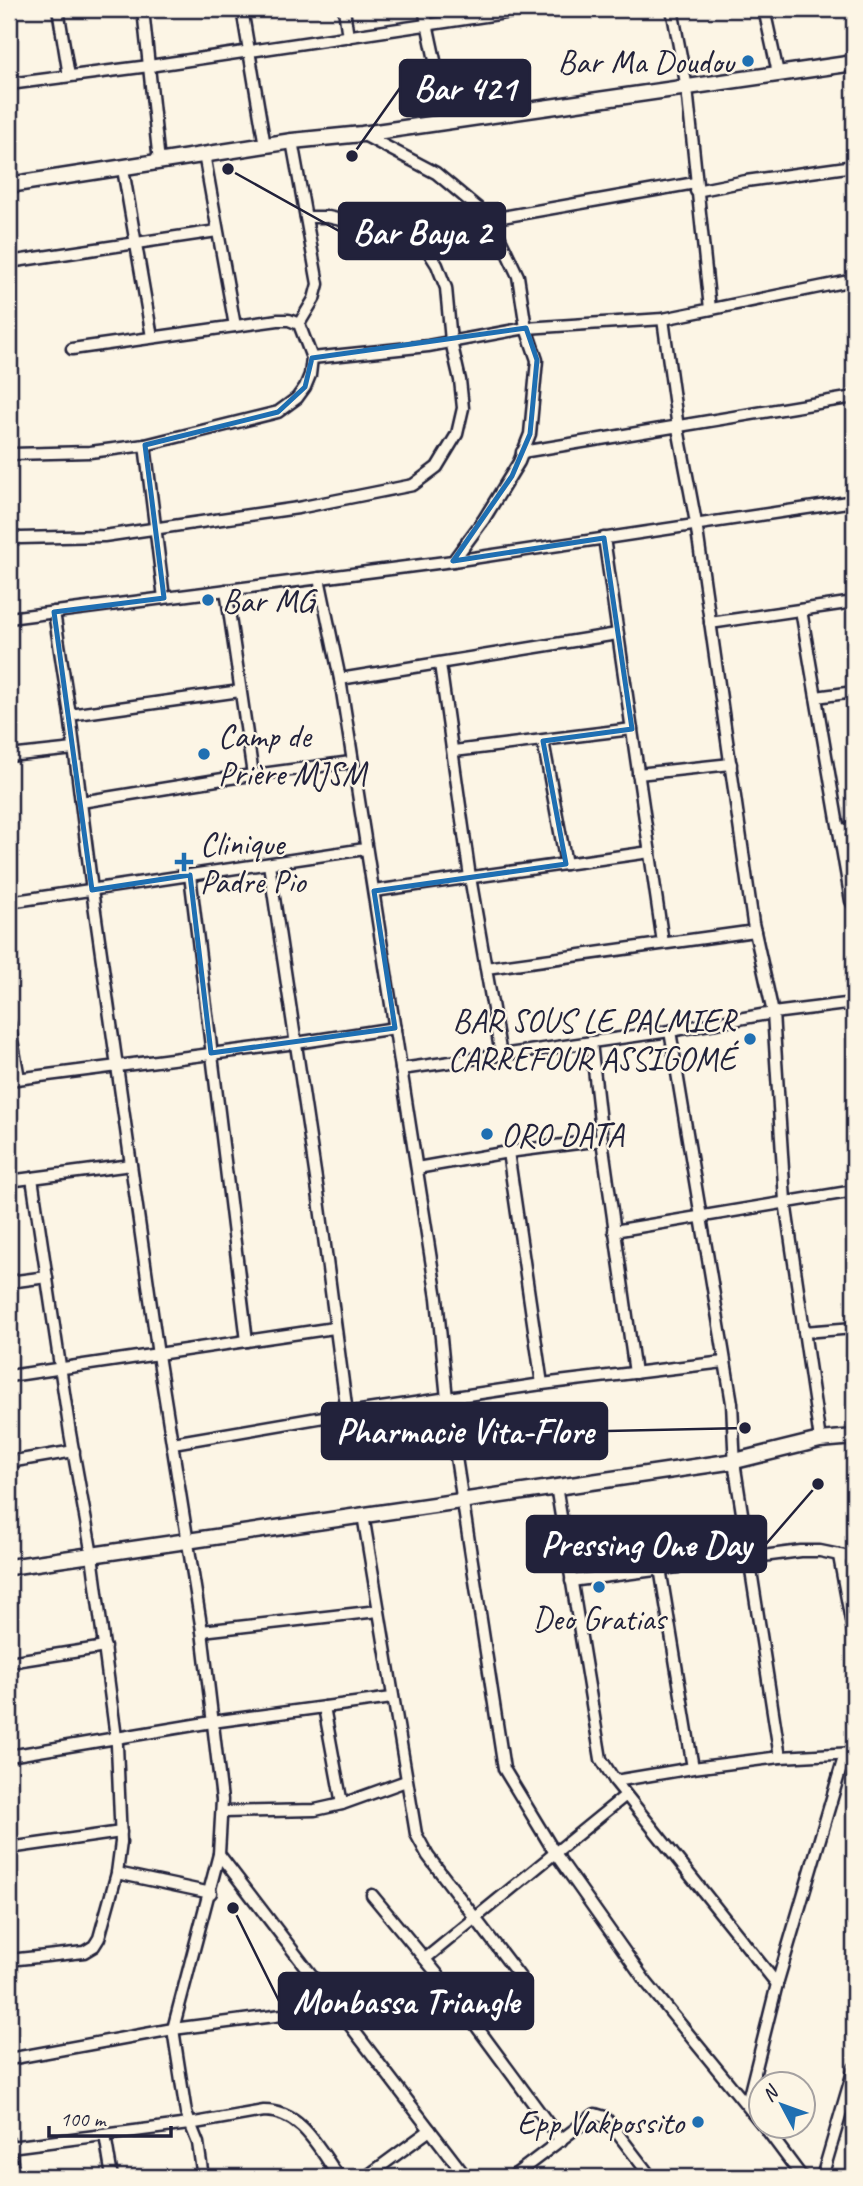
<svg xmlns="http://www.w3.org/2000/svg" width="863" height="2186" font-family="Caveat,sans-serif">
<rect width="100%" height="100%" fill="#fcf5e5"/>
<filter id="ink" filterUnits="userSpaceOnUse"><feTurbulence type="fractalNoise" baseFrequency=".0143" numOctaves="2"/><feDisplacementMap in="SourceGraphic" scale="14" xChannelSelector="R" yChannelSelector="G"/><feConvolveMatrix kernelMatrix="1 2 1 2 8 2 1 2 1" color-interpolation-filters="sRGB"/></filter>
<g filter="url(#ink)">
<g fill="none" stroke-linecap="round" stroke-linejoin="round">
<defs>
<g id="street">
<path d="M58,9L69,76"/>
<path d="M143,9L159,162"/>
<path d="M242,9L265,146"/>
<path d="M344,9L348,37"/>
<path d="M424,9L448,121"/>
<path d="M672,9L687,88L710,309"/>
<path d="M764,9L778,73"/>
<path d="M9,84L149,66L533,9"/>
<path d="M292,141L318,284L314,299L299,324"/>
<path d="M204,154L235,326"/>
<path d="M123,169L152,337"/>
<path d="M696,191L746,181L854,166"/>
<path d="M491,219L695,183"/>
<path d="M9,262L217,231"/>
<path d="M663,319L678,428L696,523L753,923L773,1013L785,1201L820,1440"/>
<path d="M312,358L428,346L526,328L663,319L854,280"/>
<path d="M145,445L164,598"/>
<path d="M522,452L854,397"/>
<path d="M12,454L90,452L145,445L278,412L297,398L305,387L310,375L312,358L299,324L289,320H278L72,349"/>
<path d="M9,536L20,538L104,536L298,508L413,485L437,467L457,434L463,408L460,380L451,341L446,288L437,265L425,246L407,235L328,217H306"/>
<path d="M604,538L663,943"/>
<path d="M453,561L854,501"/>
<path d="M319,578L340,679L437,1298L447,1399L504,1769L555,1853L646,1982L762,2124"/>
<path d="M226,590L253,775"/>
<path d="M801,610L851,901L854,906"/>
<path d="M54,612L70,715L92,890L158,1355L202,1631L222,1800L219,1854L466,2177"/>
<path d="M9,618L453,561L484,519L519,462L530,434L537,360L526,328L518,276L491,219L436,173L362,134"/>
<path d="M710,623L854,602"/>
<path d="M440,664L470,877L501,1055"/>
<path d="M340,679L617,634"/>
<path d="M816,697L854,692"/>
<path d="M70,715L240,691"/>
<path d="M543,741L566,864"/>
<path d="M454,751L632,729"/>
<path d="M9,756L74,749"/>
<path d="M638,774L731,764"/>
<path d="M81,802L223,779L351,762"/>
<path d="M839,830L854,828"/>
<path d="M269,864L318,1192L347,1413"/>
<path d="M190,875L247,1341"/>
<path d="M374,891L650,852"/>
<path d="M9,902L365,849"/>
<path d="M486,968L755,931"/>
<path d="M9,1023L19,1078"/>
<path d="M670,1031L732,1403L735,1468L780,1757"/>
<path d="M591,1042L602,1140L635,1373"/>
<path d="M401,1069L670,1031L773,1013L854,1003"/>
<path d="M9,1080L296,1043L395,1028"/>
<path d="M508,1152L542,1384"/>
<path d="M417,1168L508,1152L602,1140"/>
<path d="M9,1181L131,1165"/>
<path d="M614,1231L854,1191"/>
<path d="M9,1282L47,1277"/>
<path d="M804,1332L854,1328"/>
<path d="M9,1376L334,1328"/>
<path d="M173,1443L347,1413L542,1384L724,1362"/>
<path d="M9,1462L74,1451"/>
<path d="M556,1486L601,1759L615,1781L777,1984"/>
<path d="M363,1515L416,1834L428,1856L520,1977"/>
<path d="M839,1556L854,1637"/>
<path d="M660,1568L693,1768"/>
<path d="M571,1581L801,1551H820L854,1558"/>
<path d="M202,1631L378,1611"/>
<path d="M9,1662L105,1647"/>
<path d="M324,1707L342,1804"/>
<path d="M9,1756L212,1722L392,1698"/>
<path d="M615,1781L693,1768L780,1757L854,1753"/>
<path d="M223,1812L315,1810L342,1804L406,1781"/>
<path d="M9,1848L121,1832"/>
<path d="M117,1873L211,1893"/>
<path d="M372,1895L443,1981L561,2141"/>
<path d="M425,1959L626,1795"/>
<path d="M9,1960L84,1952L94,1946L99,1938L117,1873L121,1842L117,1745L92,1555L70,1433L32,1178"/>
<path d="M9,2059L173,2029L337,2008"/>
<path d="M747,2104L777,1984L845,1754"/>
<path d="M764,2126L802,2177"/>
<path d="M105,2135L112,2177"/>
<path d="M9,2142L14,2177"/>
<path d="M10,2147L189,2124L264,2111C302,2111 319,2149 339,2177"/>
<path d="M203,2177L198,2143L186,2113L173,2029L219,1854"/>
<path d="M366,2177L430,2130"/>
<path d="M512,2177L595,2114L605,2117L651,2177"/>
<path d="M822,2177L854,2068"/>
</g>
<g id="secondary">
<path d="M9,185L292,141L362,134L854,63"/>
<path d="M9,1567L735,1461L820,1440L854,1437"/>
</g>
</defs>
<use href="#street" stroke="#22223b" stroke-width="15"/>
<use href="#secondary" stroke="#22223b" stroke-width="19"/>
<use href="#street" stroke="#fcf5e5" stroke-width="10"/>
<use href="#secondary" stroke="#fcf5e5" stroke-width="14"/>
</g>
</g>
<path fill="none" stroke="#1f6fb2" stroke-width="5" stroke-linejoin="round" d="M526,328L537,360L530,434L512,476L453,561L604,538L632,729L543,741L566,864L374,891L395,1028L211,1053L190,875L92,890L54,612L164,598L145,445L278,412L305,387L312,358Z"/>
<g fill="#1f6fb2" stroke="#fcf5e5" stroke-width="2.5">
<circle cx="748" cy="61" r="7"/>
<circle cx="208" cy="600" r="7"/>
<circle cx="204" cy="754" r="7"/>
<path d="M180.5 851.5h7v7h7v7h-7v7h-7v-7h-7v-7h7z"/>
<circle cx="750" cy="1039" r="7"/>
<circle cx="487" cy="1134" r="7"/>
<circle cx="599" cy="1587" r="7"/>
<circle cx="698" cy="2122" r="7"/>
</g>
<g text-anchor="middle" stroke-width="5" stroke-linejoin="round" paint-order="stroke">
<g font-size="33" fill="#22223b" stroke="#fcf5e5" text-anchor="start">
<text x="734" y="73" text-anchor="end">Bar Ma Doudou</text>
<text x="222" y="612">Bar MG</text>
<text x="218" y="747">Camp de<tspan x="218" dy="38">Prière MJSM</tspan></text>
<text x="200" y="855">Clinique<tspan x="200" dy="38">Padre Pio</tspan></text>
<text x="736" y="1032" text-anchor="end">BAR SOUS LE PALMIER<tspan x="736" dy="38">CARREFOUR ASSIGOMÉ</tspan></text>
<text x="501" y="1146">ORO DATA</text>
<text x="599" y="1630" text-anchor="middle">Deo Gratias</text>
<text x="684" y="2134" text-anchor="end">Epp Vakpossito</text>
</g>
</g>
<path fill="none" stroke="#22223b" stroke-width="2.5" d="M352 156L400 88M228 169L339 231M745 1428L607 1431M818 1484L766 1544M233 1908L279 2001"/>
<g fill="#22223b" stroke="#fcf5e5" stroke-width="2.5">
<circle cx="352" cy="156" r="7"/>
<circle cx="228" cy="169" r="7"/>
<circle cx="745" cy="1428" r="7"/>
<circle cx="818" cy="1484" r="7"/>
<circle cx="233" cy="1908" r="7"/>
</g>
<g fill="#22223b" stroke="#22223b" stroke-width="2.5">
<rect x="400" y="60" width="130" height="56" rx="7"/>
<rect x="339" y="203" width="166" height="56" rx="7"/>
<rect x="322" y="1403" width="285" height="56" rx="7"/>
<rect x="527" y="1516" width="239" height="56" rx="7"/>
<rect x="279" y="1973" width="254" height="56" rx="7"/>
</g>
<g font-size="35" text-anchor="middle" font-weight="bold" fill="#fff">
<text x="465" y="100">Bar 421</text>
<text x="422" y="244">Bar Baya 2</text>
<text x="465" y="1443">Pharmacie Vita-Flore</text>
<text x="646" y="1556">Pressing One Day</text>
<text x="406" y="2013">Monbassa Triangle</text>
</g>
<rect width="863" height="2186" fill="none" stroke="#fcf5e5" stroke-width="35"/>
<rect x="18" y="18" width="828" height="2151" fill="none" stroke="#22223b" stroke-width="2.5" filter="url(#ink)"/>
<g transform="translate(782 2105) rotate(311)"><circle r="33" fill="#fcf5e5" stroke="#a5a1a1" stroke-width="2"/>
<path d="M0-5L12 26L0 18L-12 26Z" fill="#1f6fb2"/>
<text y="-10" font-size="19" font-weight="bold" text-anchor="middle" fill="#22223b">N</text>
</g>
<path d="M49 2126v10h122v-10" fill="none" stroke="#22223b" stroke-width="3.5"/>
<text x="60" y="2126" font-size="21" fill="#22223b" stroke="#fcf5e5" stroke-width="5" paint-order="stroke">100 m</text>
</svg>
